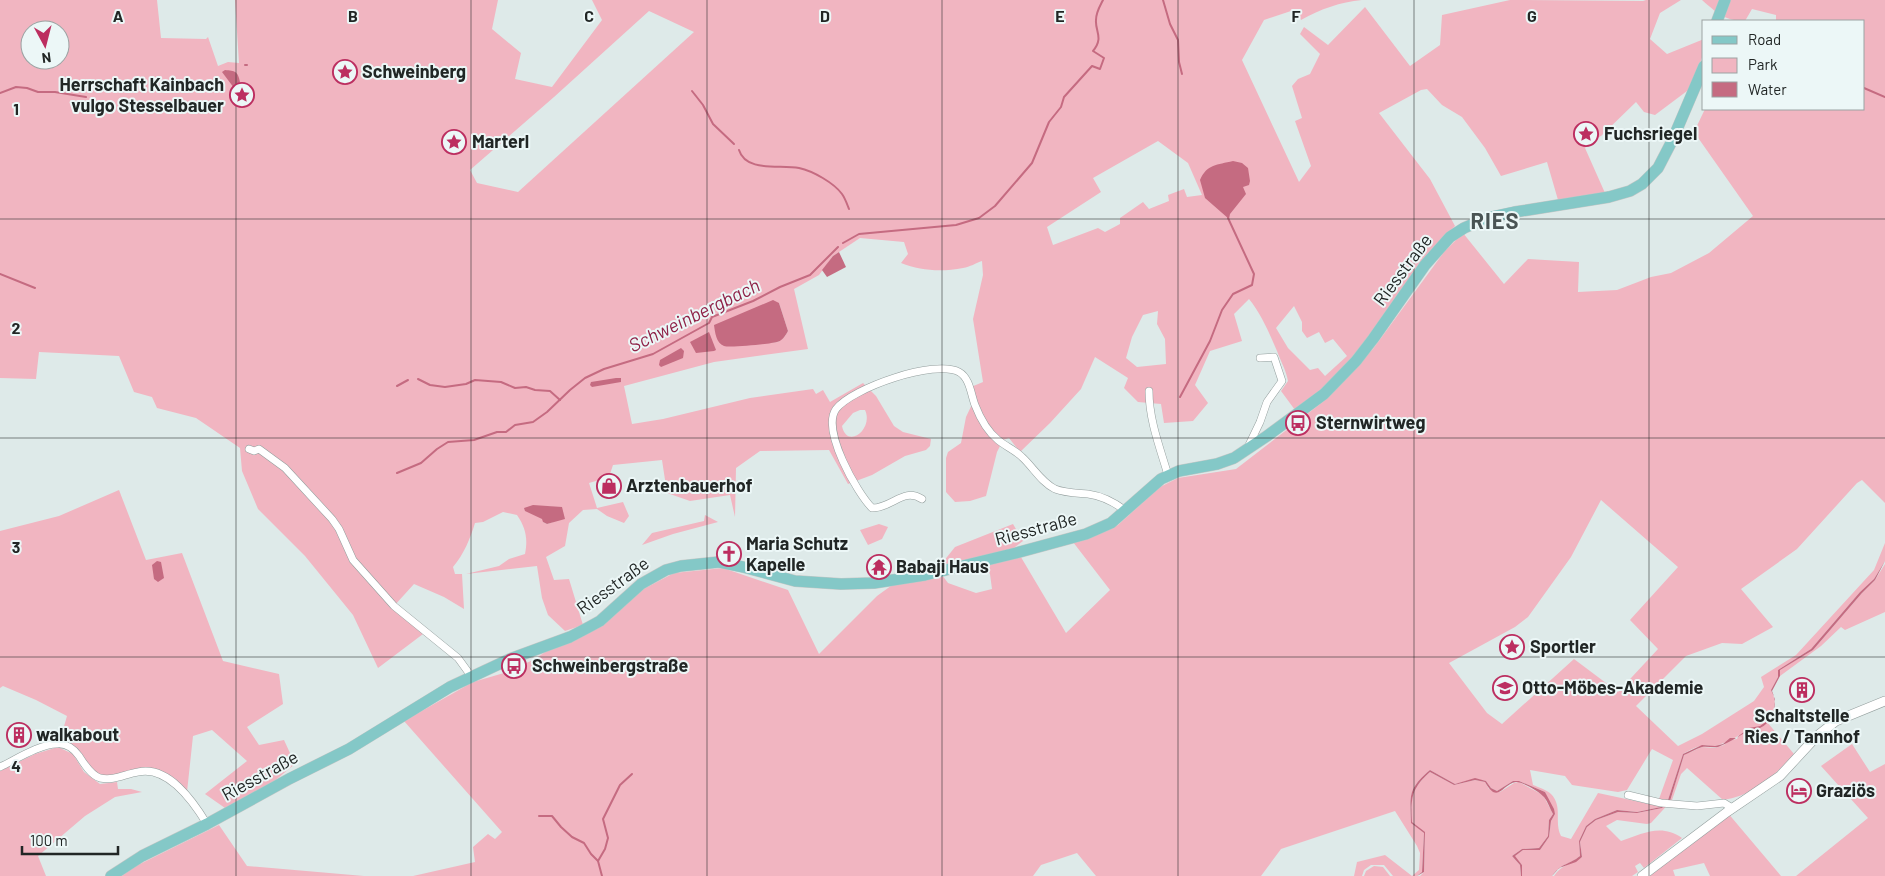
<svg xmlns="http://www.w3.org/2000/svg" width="1885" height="876" font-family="Barlow,sans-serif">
<rect width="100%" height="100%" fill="#deeae9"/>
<g fill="#f1b5c1" fill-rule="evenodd">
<path d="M0,0H157L161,38L206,39L208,37L218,66L228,62L239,63L235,0H498L492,29L521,53L515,79L552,87L602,20L592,0H1362C1340,2 1321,9 1301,20L1297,9L1264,20L1242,60L1299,182L1311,166L1295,121L1302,118L1292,86L1298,79L1310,74L1320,54L1300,34L1304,27L1328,45L1365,7L1410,66L1440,45L1442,15L1510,0L1643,1L1646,0H1681L1660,13L1650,39L1667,54L1704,39V52L1691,88L1655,115L1644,112L1636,102L1601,136L1591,141L1585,148L1605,193L1558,200L1547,162L1501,176L1485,148L1462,117L1442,105L1427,89L1421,90L1379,113L1430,179L1455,226C1446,236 1435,246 1427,257C1386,311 1351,371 1295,410L1281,391L1288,381C1286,370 1281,362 1277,351C1269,333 1262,315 1249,299L1234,314L1242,341L1210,351L1195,385L1208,403L1193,421L1164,423L1161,404L1138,402L1124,388L1128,378L1095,357L1081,389L1050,423L1020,452L1009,438L1003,440L997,452L986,496L970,501L955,502L946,492V458L948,452L961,443L966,417L975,398L971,387L983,382L973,319L983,275L982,261C976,263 970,267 963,268C942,272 921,271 901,263L908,254L904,242L860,238L833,256L819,275L794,289L808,349L714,362L624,386L632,424L663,419L750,398L813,389L816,394L823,390L830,402L863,383L876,396L894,426L903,432L931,439L930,446L926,450L905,456L872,475L848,484L829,450L760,451L736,468L735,517L730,495L690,501L667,493L662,460L613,465L609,477L589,483L597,508L623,502L629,516L624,523L607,516L597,509L583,510L569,523L565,546L546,557L554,580L569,579L583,625L565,631L548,615L542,598L537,566L466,574L499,566L509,559L525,554C528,539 526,528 517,515L503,512L483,522L475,523C470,539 464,554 453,567L455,574H462L464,609L444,597L414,584L394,606L427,631L378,668L353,615L305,556L258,509L242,471L240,448L196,418L157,408L152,397L134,392L119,356L39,352L36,379L0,378ZM649,11L694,32L518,192L477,183L470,170L554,97ZM30,30H60V60H30ZM1158,141L1188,163L1202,195L1187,197L1184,189L1168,195L1169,201L1149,209L1143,202L1120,218V224L1105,232L1098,228L1053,245L1047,227L1101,192L1093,178ZM779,303L788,331L785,336L778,342L724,346ZM1294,306L1302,322V331L1307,338L1319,332L1325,343L1333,339L1347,356L1325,376L1318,368L1310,370L1288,348L1276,328ZM1158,311L1157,324L1165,339L1166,364L1137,367L1126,358L1132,337L1143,315ZM860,410H865C874,429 847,450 842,426L853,413ZM544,506L553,507V522L547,524L543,522Z"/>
<path d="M1702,0H1885V503L1862,480L1857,483L1797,549L1741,589L1773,627L1742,644L1722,643L1686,656L1636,706L1678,746L1702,734L1754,701L1764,687L1761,677L1796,655L1874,570L1885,543V561L1874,579L1860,592L1811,649L1778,670V677L1771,690C1778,703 1774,710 1767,722L1794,754C1773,777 1755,795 1723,800L1687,768L1681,774L1672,800L1651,823L1647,824L1617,820L1606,826L1621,841C1642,834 1661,823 1682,838L1644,868L1640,863L1635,866L1638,872L1632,876H1554C1562,864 1571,865 1582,857L1580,842L1587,827L1596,820L1618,812L1637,813L1662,808L1670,801L1684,755L1702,747L1715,748L1724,745L1730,740L1737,739L1739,735C1736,738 1718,746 1714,746C1710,746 1705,745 1701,746C1695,747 1688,751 1683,754L1668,800L1661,807L1637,812L1617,810L1595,819L1586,826L1579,841L1580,856C1570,865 1561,863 1552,876H1522V865L1514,856L1523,850H1540L1549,837L1551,821L1555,814L1545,792L1519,781H1513L1497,791L1491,788L1486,781L1475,779L1455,784L1430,770C1408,789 1410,794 1411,822L1424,833L1422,872L1417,876H1393L1384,865H1371L1364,870L1362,876H1354L1357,862L1385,855L1412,876L1419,870L1420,853L1417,846L1395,811L1281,849L1261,876H1096L1077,853L1041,865L1033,876H413L475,862L473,847L488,834L495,839L502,832L404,721L473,682L504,673L533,660L638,592L674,573L723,568L788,590L819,654L877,596L906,575L943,562L955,547L1013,524L1023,541L1015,547L1066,633L1110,590L1073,542L1093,536L1118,525L1160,487L1178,478L1236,469L1324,401L1373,349L1444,252L1463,233L1504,284L1528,259L1579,262L1578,292L1617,290L1651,277L1671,273L1709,253L1753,216L1694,132L1705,109H1864V21H1776V15L1752,9L1745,21C1725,21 1717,13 1702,0ZM1601,500L1678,567L1630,620L1658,649L1618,692L1574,659L1502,724L1487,713L1449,663L1515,627L1528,617L1571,557ZM976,566L985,567L990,574L992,589L976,593L948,583L942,575ZM1652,749L1673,760L1659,799H1656L1654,805L1598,793L1571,839L1561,836C1554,822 1563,806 1551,794C1547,790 1538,787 1533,785L1530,770L1565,776L1572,785L1618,792L1627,790Z"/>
<path d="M119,490L146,560L182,553L223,661L279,674L283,704L247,727L259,745L284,740L295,764L272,783L225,808L205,794L247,761L212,730L193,736L187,792L151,768C135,766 117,782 101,775C84,769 87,746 60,740L67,716L36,700L3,686L0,688V531L59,516Z"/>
<path d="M705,515L718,522L673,534L642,545L652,533L704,521Z"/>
<path d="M879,524L888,527L882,539L868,545L860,530Z"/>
<path d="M1885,564V612L1845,630L1841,627L1821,646L1780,676L1779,670L1813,650L1862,593L1875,580Z"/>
<path d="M1852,744L1870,772L1885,764V876H1796L1868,818L1821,766Z"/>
<path d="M58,747L73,754L84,772L100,784L117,782L118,789H131L142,792L115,797L85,816L38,856L46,876H0V771L35,754Z"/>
<path d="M1430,772L1454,785L1475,780L1485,782L1489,789L1500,792L1514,783L1519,782L1543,795L1553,814L1549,820L1548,836L1539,848L1522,849L1512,856L1520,865L1521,876H1420L1424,872L1425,833L1412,822C1411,797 1411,789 1430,772Z"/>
<path d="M1727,812L1781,876H1710L1704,863L1673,870L1675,876H1642Z"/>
<path d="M219,825L247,866L364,876H122L132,868Z"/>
<path d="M1374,866L1383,867L1390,876H1364L1366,871Z"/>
</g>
<g fill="#c56b81">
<path d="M225,70C235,71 238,71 240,82L234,88L222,72Z"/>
<path d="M1233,161L1242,163L1248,168L1250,181L1249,185L1243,187L1246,194L1230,214L1229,219L1205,198L1200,180C1207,164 1217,165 1233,161Z"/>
<path d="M839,252L846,267L827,277L822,270L833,256Z"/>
<path d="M773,300L779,303L788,331C786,335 782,341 777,342C770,344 730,348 724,346C716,343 715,332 714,325Z"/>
<path d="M709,332L716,350L714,351L696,353L690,342Z"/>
<path d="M681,348L684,351L683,358L661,367L659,365L660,360Z"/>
<path d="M616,378H621V382L592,387L590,385L591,382Z"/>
<path d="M533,505L562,507L565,519L547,524L543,522L542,519L525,511L524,508Z"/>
<path d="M157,561L161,562L164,578L158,582L154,579L152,565Z"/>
<path d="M1885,561L1875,580L1862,593L1813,650L1780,670V676L1772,691C1778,704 1775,721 1760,728C1757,729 1753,729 1749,731C1738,736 1729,743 1718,747C1713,748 1707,746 1702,747C1696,749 1689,753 1684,755L1670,801L1662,808L1637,813L1618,812L1596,820L1587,827L1580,842L1582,857L1576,862L1559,868L1552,876C1561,863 1569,865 1580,856L1579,841L1586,826L1595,819L1617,810L1637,812L1661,807L1668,800L1683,754L1702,745L1715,746L1723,744L1730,738H1736L1749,728L1760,726L1767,721L1774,710L1775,699L1771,690L1778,677V670L1811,649L1860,592L1874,579Z"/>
<path d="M1430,770L1455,784L1475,778L1486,781L1491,788L1497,791L1513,781H1519L1545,792L1554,809L1555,814L1551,821L1549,837L1540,850H1523L1515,856L1522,865V876H1521L1520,865L1512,856L1522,849L1539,848L1548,836L1549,820L1553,814C1550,809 1548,802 1544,797C1540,792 1523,782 1516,782C1502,784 1498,805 1485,782L1475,780L1454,785L1430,772C1411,789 1411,798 1412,822L1425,832L1424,872L1417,876L1422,872L1424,833L1411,823C1410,794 1408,789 1430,770Z"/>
</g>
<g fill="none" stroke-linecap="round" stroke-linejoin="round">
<g stroke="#c56b81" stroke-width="2">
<path d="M1163,0L1170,24L1178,40L1179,62L1182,74"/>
<path d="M245,65H247"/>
<path d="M1864,88L1885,97"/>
<path d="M692,91L703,105L713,124L734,144"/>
<path d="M0,93L16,87L27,88L38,92H55L86,97"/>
<path d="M739,150C746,173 781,164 799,168C813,171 834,183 842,194C845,198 847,204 849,209"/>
<path d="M843,243L859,234L956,225L979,218L995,206L1032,163L1049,122L1061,107L1064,97L1092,66L1100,69L1104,58L1093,51C1104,38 1095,31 1096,20C1096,12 1100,6 1103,0"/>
<path d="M0,274L35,288"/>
<path d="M418,379L430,385L445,387L466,384L475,380L501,382L515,388L526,387L535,390L550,391L560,400"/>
<path d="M397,386L408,380"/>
<path d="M1180,397L1210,341L1222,310L1233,294L1252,285L1254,274L1228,218"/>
<path d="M397,473L421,463L437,449L448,442L474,440L497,432H506L515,425L533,422L547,412L570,390L585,378L604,369L653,354L709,323L712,317L753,301L780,287L810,275L838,247"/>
<path d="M539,816H552L561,827L572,837L584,843L591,854L598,861L602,876"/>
<path d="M598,861L605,849L608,838L603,819L620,785L632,774"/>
</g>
<defs>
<g id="minor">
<path d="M1149,391C1149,420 1160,448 1168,475"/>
<path d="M1248,447L1260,422L1267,402L1282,381L1274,357L1260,358"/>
<path d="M249,449L254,451L259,449L285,468L332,519L339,529L353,560L394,606L458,658L471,676"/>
<path d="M922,499C903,487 893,508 872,508C857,493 821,430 836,409C852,388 935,359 959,372C970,378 971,395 975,405C980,418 987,431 998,440C1005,446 1015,450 1022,457C1033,467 1041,482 1055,489C1065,493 1077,493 1088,494C1103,496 1114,502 1126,511"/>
<path d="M0,767C15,760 40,744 57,744C66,743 74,749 79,756C84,764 91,775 100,778C114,781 125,774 138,772C168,765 193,801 207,824"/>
<path d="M1628,795L1661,803L1697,806L1724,803L1732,808"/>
</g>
<path id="tertiary" d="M1642,876L1727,812L1780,776L1817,736L1836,721L1885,701"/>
<g id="primary">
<path d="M1717,21L1725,0"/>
<path d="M111,876L142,856L207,824L289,779L349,749L450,687L510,659L570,637L589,627L600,621L641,584L666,570L681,566L719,562L743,567L795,581L841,584L874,583L925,575L1016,553L1086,534L1111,523L1161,479L1179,471L1217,464L1234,458L1267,436L1324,394L1356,361L1373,339L1425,265L1450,237L1464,228L1487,218L1515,212L1609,197L1630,191L1642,184L1658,168L1672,141L1704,66"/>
</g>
</defs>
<use href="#minor" stroke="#939e9d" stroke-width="8"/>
<use href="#tertiary" stroke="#939e9d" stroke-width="10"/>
<use href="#primary" stroke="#c5c7c6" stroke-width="12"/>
<use href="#minor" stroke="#fff" stroke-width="7"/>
<use href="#tertiary" stroke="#fff" stroke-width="9"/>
<use href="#primary" stroke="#84c8c7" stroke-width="11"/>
</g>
<path fill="none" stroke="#212625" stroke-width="1" stroke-opacity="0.55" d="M236,0V876M471,0V876M707,0V876M942,0V876M1178,0V876M1414,0V876M1649,0V876M0,219H1885M0,438H1885M0,657H1885"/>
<defs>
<symbol id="sight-ring" viewBox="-11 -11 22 22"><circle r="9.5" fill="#ecf7f7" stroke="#bc2e60" stroke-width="1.5"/><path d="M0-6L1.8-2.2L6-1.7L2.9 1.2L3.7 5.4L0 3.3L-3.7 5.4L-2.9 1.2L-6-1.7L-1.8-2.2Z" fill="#bc2e60"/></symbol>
<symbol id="bus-ring" viewBox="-11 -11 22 22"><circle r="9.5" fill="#ecf7f7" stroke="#bc2e60" stroke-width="1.5"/><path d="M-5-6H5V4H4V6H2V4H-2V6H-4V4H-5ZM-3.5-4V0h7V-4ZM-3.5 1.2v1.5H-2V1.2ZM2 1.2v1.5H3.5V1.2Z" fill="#bc2e60"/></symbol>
<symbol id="shop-ring" viewBox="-11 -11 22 22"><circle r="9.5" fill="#ecf7f7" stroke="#bc2e60" stroke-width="1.5"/><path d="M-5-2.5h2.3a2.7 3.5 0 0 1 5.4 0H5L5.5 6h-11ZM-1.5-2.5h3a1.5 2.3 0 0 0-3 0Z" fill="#bc2e60"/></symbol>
<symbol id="church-ring" viewBox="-11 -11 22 22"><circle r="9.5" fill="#ecf7f7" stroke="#bc2e60" stroke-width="1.5"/><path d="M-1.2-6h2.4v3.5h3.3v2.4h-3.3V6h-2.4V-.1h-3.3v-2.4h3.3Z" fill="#bc2e60"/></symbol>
<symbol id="temple-ring" viewBox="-11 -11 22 22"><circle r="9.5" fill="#ecf7f7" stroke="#bc2e60" stroke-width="1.5"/><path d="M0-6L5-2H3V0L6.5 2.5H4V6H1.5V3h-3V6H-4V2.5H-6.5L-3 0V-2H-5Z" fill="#bc2e60"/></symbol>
<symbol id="university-ring" viewBox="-11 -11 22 22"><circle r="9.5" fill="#ecf7f7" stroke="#bc2e60" stroke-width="1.5"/><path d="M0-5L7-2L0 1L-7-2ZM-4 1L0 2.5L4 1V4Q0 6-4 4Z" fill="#bc2e60"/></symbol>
<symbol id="building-ring" viewBox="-11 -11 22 22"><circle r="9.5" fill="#ecf7f7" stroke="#bc2e60" stroke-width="1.5"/><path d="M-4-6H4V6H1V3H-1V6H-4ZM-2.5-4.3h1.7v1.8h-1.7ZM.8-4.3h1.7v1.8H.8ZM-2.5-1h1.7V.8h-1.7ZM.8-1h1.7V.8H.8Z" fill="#bc2e60"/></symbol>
<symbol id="hotel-ring" viewBox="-11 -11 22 22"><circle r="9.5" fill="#ecf7f7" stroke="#bc2e60" stroke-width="1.5"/><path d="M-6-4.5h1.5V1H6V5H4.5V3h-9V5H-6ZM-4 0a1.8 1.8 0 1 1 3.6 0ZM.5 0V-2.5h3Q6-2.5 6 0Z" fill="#bc2e60"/></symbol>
</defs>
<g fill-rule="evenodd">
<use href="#sight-ring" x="331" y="58" width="28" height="28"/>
<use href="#sight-ring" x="228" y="81" width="28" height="28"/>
<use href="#sight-ring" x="1572" y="120" width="28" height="28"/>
<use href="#sight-ring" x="440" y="128" width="28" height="28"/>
<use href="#bus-ring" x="1284" y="409" width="28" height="28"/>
<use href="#shop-ring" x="595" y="472" width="28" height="28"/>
<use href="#church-ring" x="715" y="540" width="28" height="28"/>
<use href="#temple-ring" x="865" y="553" width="28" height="28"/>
<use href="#sight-ring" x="1498" y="633" width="28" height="28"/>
<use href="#bus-ring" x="500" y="652" width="28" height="28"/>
<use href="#university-ring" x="1491" y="674" width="28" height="28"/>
<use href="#building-ring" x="1788" y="676" width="28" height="28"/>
<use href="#building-ring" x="5" y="721" width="28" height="28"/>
<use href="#hotel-ring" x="1785" y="777" width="28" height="28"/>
</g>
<g text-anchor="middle" stroke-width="4" stroke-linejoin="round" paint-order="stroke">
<g font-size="18" font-weight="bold" fill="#212625" stroke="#ecf7f7" text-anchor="start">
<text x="362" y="78">Schweinberg</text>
<text x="224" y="91" text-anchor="end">Herrschaft Kainbach<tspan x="224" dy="21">vulgo Stesselbauer</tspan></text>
<text x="1604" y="140">Fuchsriegel</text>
<text x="472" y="148">Marterl</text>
<text x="1316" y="429">Sternwirtweg</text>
<text x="626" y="492">Arztenbauerhof</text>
<text x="746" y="550">Maria Schutz<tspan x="746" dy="21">Kapelle</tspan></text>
<text x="896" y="573">Babaji Haus</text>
<text x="1530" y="653">Sportler</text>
<text x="532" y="672">Schweinbergstraße</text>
<text x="1522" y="694">Otto-Möbes-Akademie</text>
<text x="1802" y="722" text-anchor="middle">Schaltstelle<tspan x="1802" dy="21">Ries / Tannhof</tspan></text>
<text x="36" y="741">walkabout</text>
<text x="1816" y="797">Graziös</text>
</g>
<g font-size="18" fill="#212625" stroke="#ecf7f7">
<text transform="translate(1403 270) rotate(-53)" y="6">Riesstraße</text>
<text transform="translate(1036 529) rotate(-15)" y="6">Riesstraße</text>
<text transform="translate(613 586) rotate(-36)" y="6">Riesstraße</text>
<text transform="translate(260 776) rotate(-29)" y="6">Riesstraße</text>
</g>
<g font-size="19" font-style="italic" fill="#8f2248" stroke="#ecf7f7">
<text transform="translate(694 315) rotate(-26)" y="7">Schweinbergbach</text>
</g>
<g font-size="22" font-weight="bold" letter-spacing="1" fill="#4a5454" stroke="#ecf7f7">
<text x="1495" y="229">RIES</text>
</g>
</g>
<g font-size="16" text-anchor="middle" font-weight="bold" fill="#212625" stroke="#ecf7f7" stroke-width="4" stroke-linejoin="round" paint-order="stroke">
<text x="118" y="22">A</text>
<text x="353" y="22">B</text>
<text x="589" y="22">C</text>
<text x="825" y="22">D</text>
<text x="1060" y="22">E</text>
<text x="1296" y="22">F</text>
<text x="1532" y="22">G</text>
<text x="16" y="115">1</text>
<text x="16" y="334">2</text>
<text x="16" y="553">3</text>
<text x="16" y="772">4</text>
</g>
<rect x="1702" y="20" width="162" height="90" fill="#ecf7f7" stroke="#9ba3a3"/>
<rect x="1712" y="36" width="25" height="8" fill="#84c8c7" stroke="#9ba3a3"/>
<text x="1748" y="45" font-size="15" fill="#212625">Road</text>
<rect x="1712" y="58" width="25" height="15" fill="#f1b5c1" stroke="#9ba3a3"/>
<text x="1748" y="70" font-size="15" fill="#212625">Park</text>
<rect x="1712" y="82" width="25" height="15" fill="#c56b81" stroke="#9ba3a3"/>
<text x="1748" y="95" font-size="15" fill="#212625">Water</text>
<g transform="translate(45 45) rotate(173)"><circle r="24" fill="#ecf7f7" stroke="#9ba3a3"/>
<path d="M0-4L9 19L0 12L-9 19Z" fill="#bc2e60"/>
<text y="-8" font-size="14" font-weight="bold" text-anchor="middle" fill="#212625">N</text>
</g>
<path d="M22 846v8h96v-8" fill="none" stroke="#212625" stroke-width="2.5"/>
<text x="30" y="846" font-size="15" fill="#212625" stroke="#ecf7f7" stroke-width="4" paint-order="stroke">100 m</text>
</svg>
